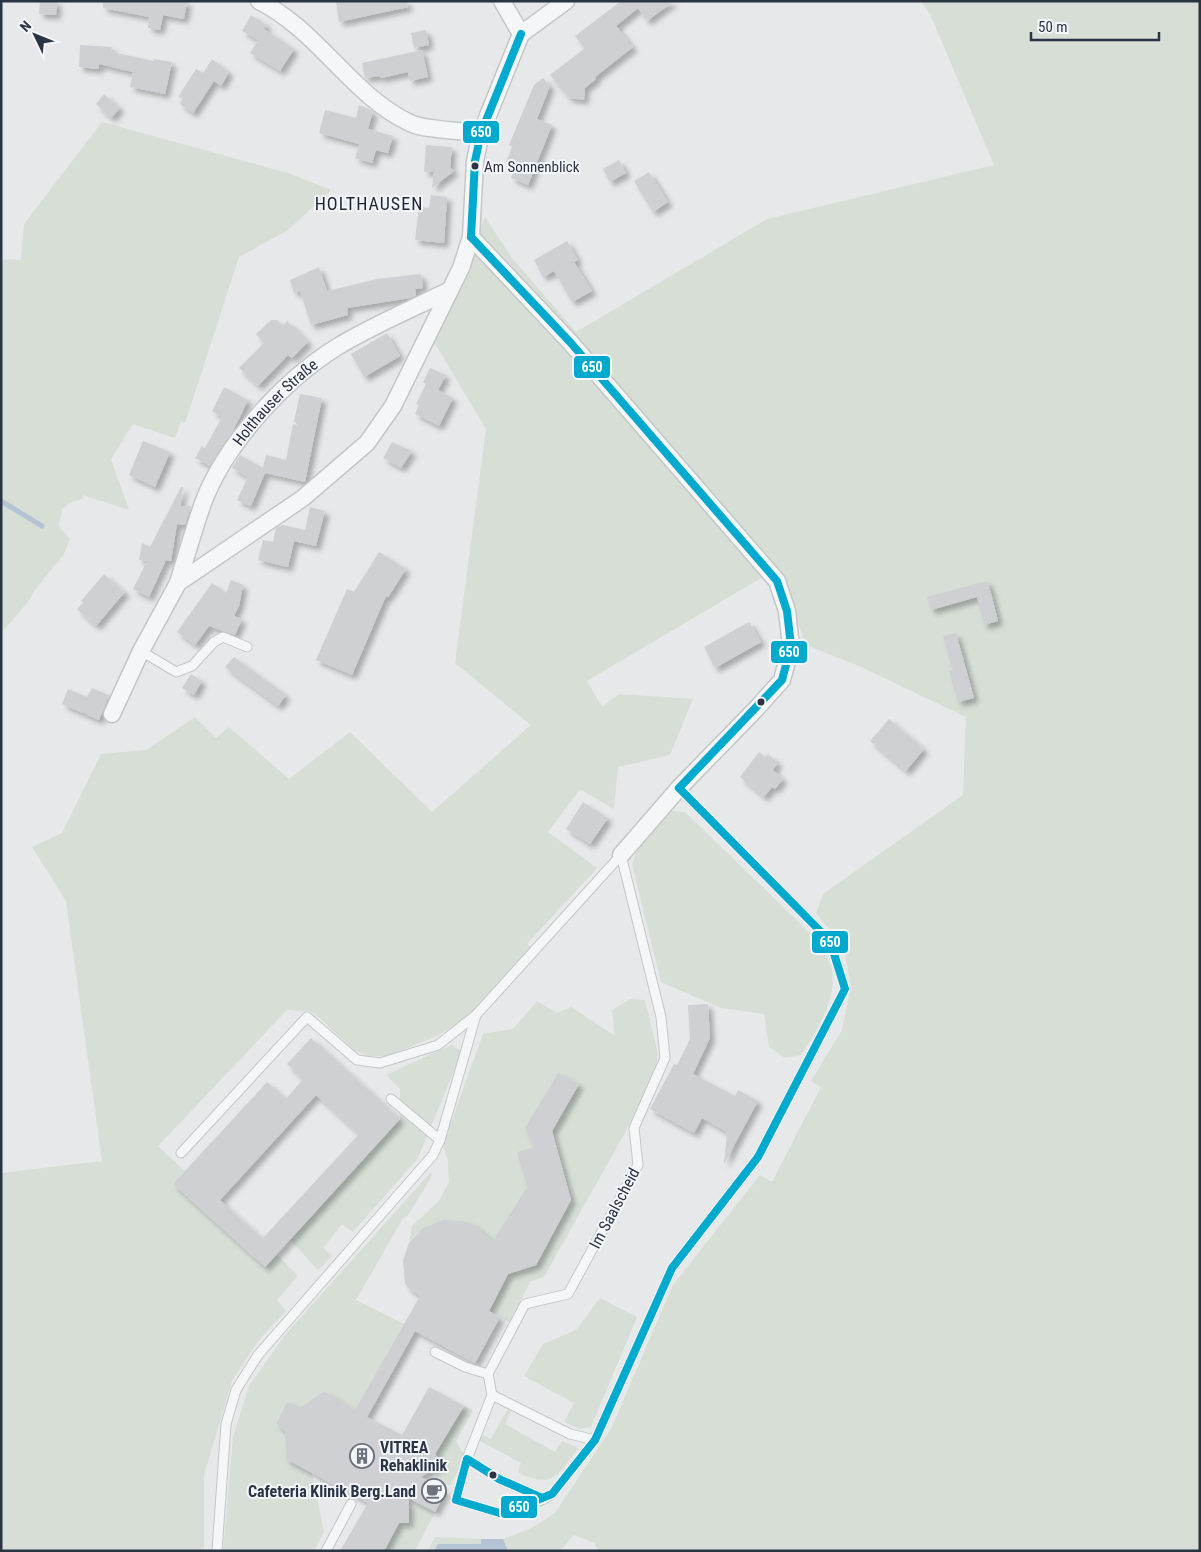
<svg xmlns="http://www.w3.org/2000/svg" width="1201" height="1552" font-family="'Roboto Condensed',sans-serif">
<defs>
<filter id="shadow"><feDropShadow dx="4.5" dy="4.5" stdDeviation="2.5" flood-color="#0004"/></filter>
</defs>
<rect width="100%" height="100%" fill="#e6e8ea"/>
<g fill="#d6ded6">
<path d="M920,1H1200V1551H597L595,1543L574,1535L560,1551H508L503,1539L530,1529L555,1513L611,1429L673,1285L760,1175L772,1182L821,1087L811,1081L842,1030L851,987L844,948L816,913L823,894L963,795L966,717L859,666L806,645L778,568L587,681L602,707L619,694L693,699L670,755L618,767L614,809L580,789L548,832L597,868L527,944L533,949L475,1012L439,1035L388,1056H368L354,1050L313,1012L287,1010L158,1146L185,1171L173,1184L265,1267L277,1255L298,1276L277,1300L286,1311L258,1341L232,1381L204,1475V1551H1V1173L102,1161L66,901L32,847L62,833L101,754L146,750L195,717L216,738L229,727L289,779L350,732L432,812L531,725L455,663L486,429L434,342L485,217L512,258L576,332L767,219L994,165L930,14Z"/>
<path d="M102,122L291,174L331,190L288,230L239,257L185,423L181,422L175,438L133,424L111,459L129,510L83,495L82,499L71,502L62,509L59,526L70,539L64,554L34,591C32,600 9,623 1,633V259L21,260L24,224Z"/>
<path d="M672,811L685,812L814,937C818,944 826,952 829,960C842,992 818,1029 801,1055L785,1058L769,1047L764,1014L721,1008L661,982L632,864C638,842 654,825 672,811Z"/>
<path d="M630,999L645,1000L658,1054L655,1073L627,1129L544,1277L531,1281L509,1322L489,1311L508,1274L536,1265L571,1200L552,1131L579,1084L558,1073L526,1127L534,1147L518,1152L527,1187L492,1244C472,1212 431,1213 409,1243L412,1226L439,1201L449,1182L448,1161L443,1145L483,1034L513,1029L537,1001L557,1013L571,1007L615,1036L612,1010Z"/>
<path d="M451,1045L462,1051L418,1158L353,1232L342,1224L323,1248L332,1256L318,1270L290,1240L400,1119V1089L386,1075Z"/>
<path d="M431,1172L432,1176L408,1215L403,1218L356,1300L404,1324L355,1410L324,1391L301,1407L287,1402L276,1422L285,1431L286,1459L312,1473L324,1532L314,1551H223L233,1437L249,1386L285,1335Z"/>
<path d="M600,1298L637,1317L591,1427L580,1429L564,1422L574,1403L524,1376L543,1344L576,1330Z"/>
<path d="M464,1406L473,1410L456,1441L465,1457L450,1486L434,1480L442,1464L435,1454Z"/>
<path d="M508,1409L511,1411L505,1424L555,1452L562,1441L578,1448C559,1475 552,1490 518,1472L521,1463L480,1441V1434L491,1439Z"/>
<path d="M418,1503L435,1512L415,1551H384L399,1523H409V1508L413,1511Z"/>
<path d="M435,1537L481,1539V1544H438L434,1551H428Z"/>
</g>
<path fill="#b4c4d5" d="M481,1539H503L508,1551H434L438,1544H481Z"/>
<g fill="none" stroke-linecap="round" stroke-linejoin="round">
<path stroke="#b4c4d5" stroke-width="5" d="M1,501L42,526"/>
</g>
<g fill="#ced0d3" fill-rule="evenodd" filter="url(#shadow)">
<path d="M40,1H57L56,15L39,14Z"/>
<path d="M103,1H187L184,19L163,15L160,30L148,28L149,17L103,8Z"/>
<path d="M336,1H407L408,7L339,22Z"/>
<path d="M621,1H674L647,21L638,8L616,26L633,47L595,77L596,79L585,88L584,100L569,98L550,75L585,48L575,36Z"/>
<path d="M251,15L267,25L264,29L294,49L280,71L250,53L258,40L242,31Z"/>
<path d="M426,30L429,45L414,48L411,33Z"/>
<path d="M80,45L112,47L111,52L154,61V59L172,62L165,94L130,87L133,72L99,64V69L79,67Z"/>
<path d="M422,50L428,77L410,81L408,72L381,78L380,76L365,78L362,63Z"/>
<path d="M212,59L229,72L221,86L214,81L193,113L180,104L183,98L178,97L196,69L203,73Z"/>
<path d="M543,78L550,86L537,119L552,125L528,185L511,178L516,165L506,162L512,147L509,145L534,85Z"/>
<path d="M104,94L120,108L111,118L96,104Z"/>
<path d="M359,105L373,111L368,129L393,136L388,153L376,150L372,163L355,158L359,144L319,133L325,110L356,118Z"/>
<path d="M426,145L452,147L450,167L454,171L432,188L434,172H424Z"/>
<path d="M619,160L626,173L610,182L603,169Z"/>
<path d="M649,172L668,202L653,212L634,181Z"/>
<path d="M431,195L447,197L444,243L415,240L419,207L429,208Z"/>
<path d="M567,241L578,260L574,262L592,291L572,302L554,271L543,277L534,260Z"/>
<path d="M319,267L327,291L377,279L421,274L423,288L415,289L416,296L410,298L347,308L348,315L311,325L300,291L294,293L290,280Z"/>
<path d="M271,320H277L283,326L287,321L308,342L292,358L288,355L258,386L239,368L264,343L256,334Z"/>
<path d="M387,333L400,356L364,377L351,354Z"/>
<path d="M430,368L446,375L438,390L453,398L439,426L415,414L419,405L416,404L426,384L423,382Z"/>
<path d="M224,387L248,400L233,431L210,466L195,458L202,446L205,448L222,417L212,411Z"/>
<path d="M300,394L322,398L305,482L265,473L251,506L237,500L248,477L232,468L240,455L263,468L266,455L286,460L293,424L300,427L294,421Z"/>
<path d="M143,441L170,452L155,487L129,475Z"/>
<path d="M392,442L412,451L401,468L383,458Z"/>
<path d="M181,487H183L180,507L191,506L185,525L177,524L171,561L166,560L149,597L133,589L147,561L139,560L142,543L150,547Z"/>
<path d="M310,507L325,511L316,546L294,541L288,567L258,560L263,540L273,542L276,528L282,525L305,530Z"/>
<path d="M379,552L406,569L388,597L386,596L352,675L316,660L347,589L354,592Z"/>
<path d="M104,574L125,592L96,626L77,609L83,603L81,601Z"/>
<path d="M231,580L243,585L239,606L234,616L242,619L235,635L209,626L195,645L177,632L212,583L226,593Z"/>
<path d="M987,581L991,593L931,610L927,597Z"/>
<path d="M991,593L998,621L984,625L977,597Z"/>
<path d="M749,622L761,642L715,668L704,647Z"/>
<path d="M956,633L974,698L958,702L949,671L953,670L943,636Z"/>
<path d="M234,657L286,695L278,706L225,667Z"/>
<path d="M191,674L202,681L194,695L182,688Z"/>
<path d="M92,688L109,695L99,720L62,704L68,689L87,697Z"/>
<path d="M889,719L924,749L906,771L870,741Z"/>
<path d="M759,752L765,757L768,754L778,763L773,770L783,779L775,789L772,787L764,797L740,777Z"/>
<path d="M583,802L608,818L590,844L566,829Z"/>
<path d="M708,1004L710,1038L693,1074L735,1096L738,1090L758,1101L724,1164L727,1132L702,1118L694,1133L650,1109L674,1064L677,1065L690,1039L688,1005Z"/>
<path d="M311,1038L400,1119L265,1267L173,1184L267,1082L286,1099L303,1079L287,1064ZM316,1095L359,1134L262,1239L220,1200Z"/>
<path d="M558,1073L579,1084L552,1131L571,1200L536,1265L508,1274L489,1311L500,1317L475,1363L415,1331L367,1417L402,1435L429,1387L464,1406L435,1454L442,1464L421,1477L446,1491L435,1512L409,1498V1523H399L384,1551H340L368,1503L286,1459L285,1431L276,1423L287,1402L301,1407L324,1391L355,1410L420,1296L408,1288L405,1283L403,1260L409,1243L423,1228L443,1220L462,1221L472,1224L493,1241L527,1187L517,1152L534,1147L525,1128Z"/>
</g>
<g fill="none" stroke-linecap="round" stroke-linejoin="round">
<defs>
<g id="service">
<path d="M141,651L176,672L192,666L214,642L223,637L247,647"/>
<path d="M621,855L661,1017L665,1058L634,1128L638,1165L568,1294L525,1304L488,1374L492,1395L467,1459L456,1500L503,1514L544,1499L552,1494L595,1440L672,1268L758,1157L845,989L830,941L679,788"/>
<path d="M391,1099L440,1140"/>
<path d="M181,1153L307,1017L357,1060L380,1063L438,1045L476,1015L621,855"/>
<path d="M435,1352L465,1367L488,1374"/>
<path d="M492,1395L570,1434L595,1440"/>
<path d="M467,1459L499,1479L544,1499"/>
<path d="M217,1551L226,1424L236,1390L258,1355L433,1155L440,1140L476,1015"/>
<path d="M326,1551L351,1504"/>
</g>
<g id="minor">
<path d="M259,1C318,30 352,96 410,123C424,130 464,131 481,133"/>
<path d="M502,1L521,34"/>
<path d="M471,237L570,342L777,581L787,611L791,646L782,680L756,709L679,788L621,855"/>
<path id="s1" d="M178,583C186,556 194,529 203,503C225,444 284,380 337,347C371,326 412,309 448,291"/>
<path d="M112,714L141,651L178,583L303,498L367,443L393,406L461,268L471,237L475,161L481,133L521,34L566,1"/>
</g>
</defs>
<use href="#service" stroke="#c4c6c8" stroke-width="11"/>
<use href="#minor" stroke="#c4c6c8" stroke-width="19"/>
<use href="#service" stroke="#f5f6f7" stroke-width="9"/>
<use href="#minor" stroke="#f5f6f7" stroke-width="16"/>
<defs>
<g id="bus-1">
<path d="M471,237L570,342L777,581L787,611L791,646L782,680L679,788"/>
<path d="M471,237L475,161L481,133L521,34"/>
<path d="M467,1459L499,1479L542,1498L503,1514L456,1500Z"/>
<path d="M542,1498L552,1494L595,1440L672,1268L758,1157L845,989L830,941L679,788"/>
</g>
</defs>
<use href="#bus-1" stroke="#f4f6f9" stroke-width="11"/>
<use href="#bus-1" stroke="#00a9ce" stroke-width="8"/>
</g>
<defs>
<symbol id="building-ring" viewBox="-11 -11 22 22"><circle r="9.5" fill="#f4f6f9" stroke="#6c737f" stroke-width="1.5"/><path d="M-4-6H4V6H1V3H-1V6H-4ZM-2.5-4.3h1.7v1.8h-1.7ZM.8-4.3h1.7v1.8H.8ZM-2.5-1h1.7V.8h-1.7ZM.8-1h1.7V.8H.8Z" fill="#6c737f"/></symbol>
<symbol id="cafe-ring" viewBox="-11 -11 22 22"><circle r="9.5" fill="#f4f6f9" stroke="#6c737f" stroke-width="1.5"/><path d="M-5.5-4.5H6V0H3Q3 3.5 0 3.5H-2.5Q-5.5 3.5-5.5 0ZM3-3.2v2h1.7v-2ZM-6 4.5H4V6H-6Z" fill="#6c737f"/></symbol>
</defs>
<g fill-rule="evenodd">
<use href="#building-ring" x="348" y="1442" width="28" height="28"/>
<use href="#cafe-ring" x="420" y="1477" width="28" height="28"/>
</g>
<g fill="#2b3445" stroke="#f4f6f9" stroke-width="2">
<circle cx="475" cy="166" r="4.5"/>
<circle cx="761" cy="702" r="4.5"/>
<circle cx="493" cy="1475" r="4.5"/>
</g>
<g text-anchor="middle" stroke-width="4" stroke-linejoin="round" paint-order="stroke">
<g font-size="15" fill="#2b3445" stroke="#f4f6f9" text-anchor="start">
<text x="484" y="172">Am Sonnenblick</text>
</g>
<g font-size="16" fill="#2b3445" stroke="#f4f6f9">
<text dy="6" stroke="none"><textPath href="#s1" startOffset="209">Holthauser Straße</textPath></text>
<text transform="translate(614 1208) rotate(-62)" y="6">Im Saalscheid</text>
</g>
<g font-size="16" font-weight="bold" fill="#2b3445" stroke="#f4f6f9" text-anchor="start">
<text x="380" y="1453">VITREA<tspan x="380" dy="18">Rehaklinik</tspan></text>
<text x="416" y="1497" text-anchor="end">Cafeteria Klinik Berg.Land</text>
</g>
<g font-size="18" letter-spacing="1" fill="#1d2536" stroke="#f4f6f9">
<text x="369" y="210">HOLTHAUSEN</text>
</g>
</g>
<g stroke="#f4f6f9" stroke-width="2">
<rect x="462" y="120" width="38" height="24" rx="5" fill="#00a9ce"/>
<rect x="573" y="355" width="38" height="24" rx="5" fill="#00a9ce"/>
<rect x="770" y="640" width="38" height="24" rx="5" fill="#00a9ce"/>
<rect x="811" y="930" width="38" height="24" rx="5" fill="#00a9ce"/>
<rect x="500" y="1495" width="38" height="24" rx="5" fill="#00a9ce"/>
</g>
<g font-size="14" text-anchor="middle" font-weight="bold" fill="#fff">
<text x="481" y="137">650</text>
<text x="592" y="372">650</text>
<text x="789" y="657">650</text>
<text x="830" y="947">650</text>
<text x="519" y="1512">650</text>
</g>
<rect width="1201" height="1552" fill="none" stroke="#2b3445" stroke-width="5"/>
<g transform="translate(35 35) rotate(313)" stroke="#f4f6f9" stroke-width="4" paint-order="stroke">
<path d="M0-4L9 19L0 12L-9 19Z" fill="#2b3445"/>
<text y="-8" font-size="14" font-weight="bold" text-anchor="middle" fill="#2b3445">N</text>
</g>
<path d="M1031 32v8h128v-8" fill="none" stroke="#2b3445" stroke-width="2.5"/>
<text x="1038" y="32" font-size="15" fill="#2b3445" stroke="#f4f6f9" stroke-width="4" paint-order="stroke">50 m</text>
</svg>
